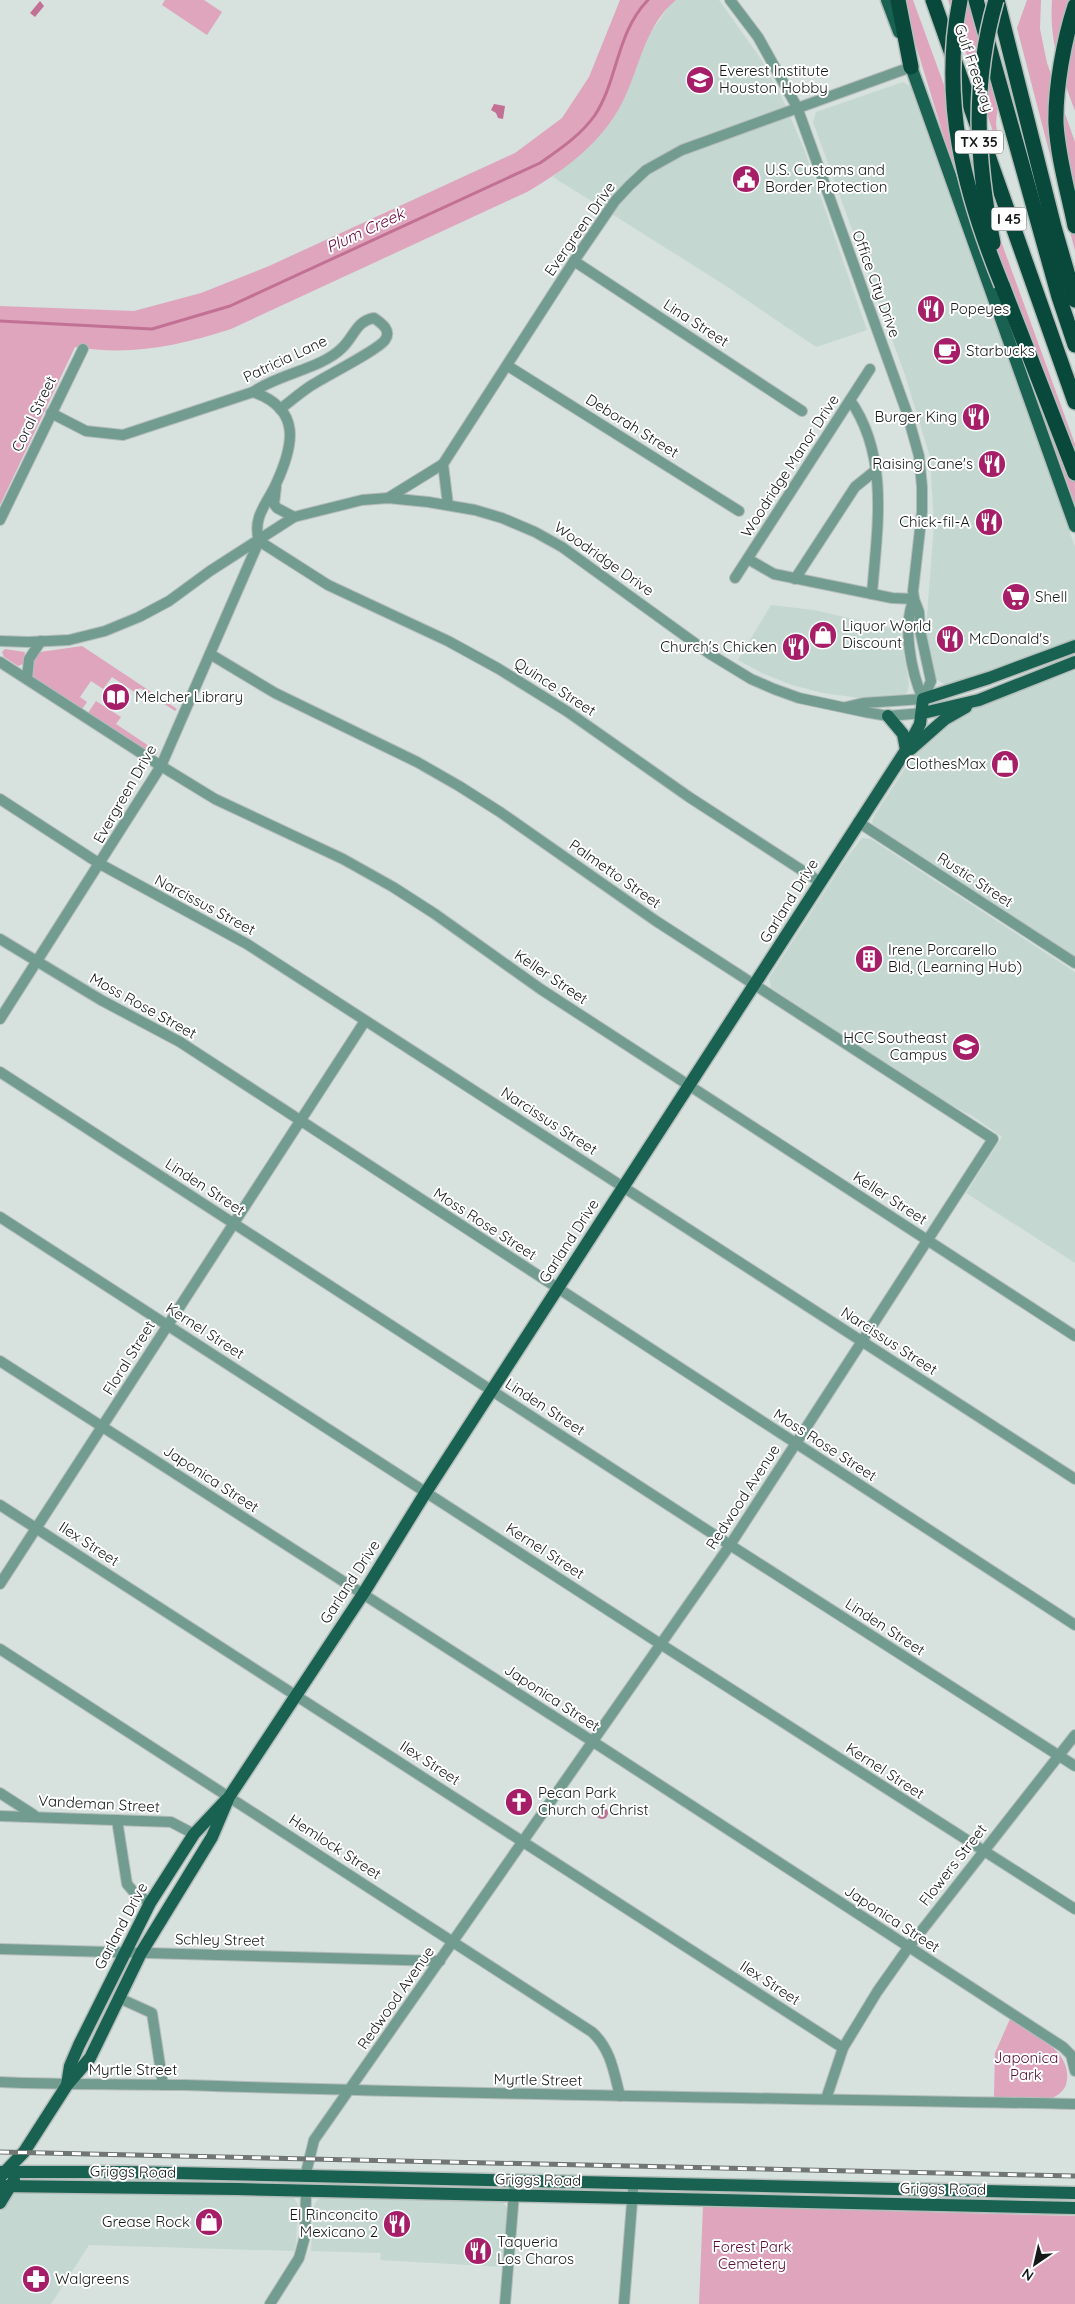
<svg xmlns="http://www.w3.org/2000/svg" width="1075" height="2304" font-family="Quicksand,sans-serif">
<rect width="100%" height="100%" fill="#d7e1de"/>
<g fill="#c4d8d1">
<path d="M676,0H719L761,59L784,102L804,149L867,330L816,347L723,284L553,177L623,101L649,35L669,6Z"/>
<path d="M903,82L910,86L1075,547V640L950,684H944L937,680L933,674L930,664L926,629L934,525L930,457L905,375L813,122L816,112Z"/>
<path d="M771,605L814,610L900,630L909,684L907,693L902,696L859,698L823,693L792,685L762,673L738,660Z"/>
<path d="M1075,670V957L874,826L872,822L874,816L919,747L962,713Z"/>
<path d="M862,838L871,839L1075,972V1263L966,1193L1002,1137L974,1117L931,1094L771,988L769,978L845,860Z"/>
<path d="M19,2190L293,2196L298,2205L296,2244L294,2251L89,2245L51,2304H0V2213L12,2195Z"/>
<path d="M323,2197L502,2201L508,2209L505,2267L380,2260L381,2253L311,2251L314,2205L319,2198Z"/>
</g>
<g fill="#dea5bc">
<path d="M165,0H204L222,12L207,35L162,5Z"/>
<path d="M620,0H676C645,25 640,67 623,101C602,143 566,169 527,192L231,329C178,346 131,356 75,347L0,505V306L134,311L201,293L269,266L515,153L562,118L589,77Z"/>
<path d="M902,0H913L1075,444V504L947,147Z"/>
<path d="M948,0H970L998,104L996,123L999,149Z"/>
<path d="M1027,0H1041L1040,29L1047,63L1075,142V251L1017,28Z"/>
<path d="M1052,0H1075V111C1061,72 1049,43 1052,0Z"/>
<path d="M82,646L177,709L175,711L140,688L136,693L112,677L103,689L91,681L80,697L87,702L82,709L37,680L32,675L34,659L40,652Z"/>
<path d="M5,649L25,652L23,664L18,666L4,657L2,652Z"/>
<path d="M96,701L121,717L116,724L158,752L155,756L88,713Z"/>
<path d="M1010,2019C1033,2034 1075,2051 1066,2085C1063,2092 1056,2097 1049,2099C1032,2102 1011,2098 994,2097L995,2053Z"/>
<path d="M703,2206L1075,2216V2304H699Z"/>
</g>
<g fill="#c27194">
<path d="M40,1L44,6L35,17L30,13Z"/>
<path d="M494,104L505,106L503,119L498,118L496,113L491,110Z"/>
<circle cx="602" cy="1813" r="6"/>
</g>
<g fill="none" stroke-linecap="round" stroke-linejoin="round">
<path stroke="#c27194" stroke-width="3" d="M0,321L152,329L230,306L540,163C560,149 581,135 595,115C618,80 616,33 648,0"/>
<defs>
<g id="minor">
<path d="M730,0L758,37L797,107L907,413L919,456L922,487V512L913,591L914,599L919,612L920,630L931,681L923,699"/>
<path d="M574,261L802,411"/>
<path d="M508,366L739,511"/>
<path d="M253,392C302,409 294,445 276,484C267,504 252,517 259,541"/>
<path d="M850,400C890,457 877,529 872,594"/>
<path d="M51,413L86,431L123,435L253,392C278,374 321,369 342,348C354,337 356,321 374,318C381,323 392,330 385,340C378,350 326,376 312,385C301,392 291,401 280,409"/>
<path d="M276,487L274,504L277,508L294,517"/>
<path d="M388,498L443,464"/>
<path d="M448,505L443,464L574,261L615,201L629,186L646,170L682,150L911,67"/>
<path d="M0,520L83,349"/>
<path d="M259,541L328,585L448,641L499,669L568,712L689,797L820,882"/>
<path d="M748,559L774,574L892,598L914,599"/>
<path d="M735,578L870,369"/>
<path d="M795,579L855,487L876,470"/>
<path d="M914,599C902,626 911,672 923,699"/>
<path d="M0,641L29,642L69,640L105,631L139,617L169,601L210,571L294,517L362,500L388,498L428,502L475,510L502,518L535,532L562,547L710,654L751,679L774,689L799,698L865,712L888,716L923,713"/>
<path d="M210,654L275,693L417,762L459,786L500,812L656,921L993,1139L730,1545L314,2140L305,2177"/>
<path d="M0,662L161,766L215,799L343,859L393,887L435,914L542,990L1075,1336"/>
<path d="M27,679L29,659L41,641"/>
<path d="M846,707L863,703L923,699"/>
<path d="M0,799L100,864L247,944L1075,1479"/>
<path d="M858,822L1075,963"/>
<path d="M0,939L101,1000L180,1042L1075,1625"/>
<path d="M0,1019L161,766L259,541"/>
<path d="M0,1072L730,1545L1075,1766"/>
<path d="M0,1217L662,1645L1075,1909"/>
<path d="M0,1361L592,1741L1063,2047L1071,2055L1075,2071"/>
<path d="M0,1505L843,2048"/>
<path d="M0,1584L365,1021"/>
<path d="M0,1649L592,2032C611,2049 614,2073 620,2096"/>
<path d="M0,1793L34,1815"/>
<path d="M0,1816L171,1822L194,1834"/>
<path d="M117,1820L127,1884L133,1891L150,1903"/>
<path d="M0,1949L440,1961"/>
<path d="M119,1998L152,2013L163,2085"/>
<path d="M0,2082C61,2085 122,2084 184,2085C481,2095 778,2098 1075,2104"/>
<path d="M826,2099L843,2048L877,1992L908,1948L1075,1735"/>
<path d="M270,2304L299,2258L305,2236L306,2192"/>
<path d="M505,2304L515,2181"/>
<path d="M624,2304L633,2190"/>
</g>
<g id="major">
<path d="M887,0L899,32"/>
<path d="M908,58L1075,526"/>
<path d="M923,713L979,700L1075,662"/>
<path d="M888,716L903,734L906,750"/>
<path d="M911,749L945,719L966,707"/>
<path d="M67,2085L70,2066L79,2045L150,1903L194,1834L226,1800"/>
<path d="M0,2172H127L1075,2193"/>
<path d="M0,2177L24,2152L67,2085L90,2058L141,1953L212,1837L229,1797L363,1594L426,1492L906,750L920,724L923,699L989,678L1075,646"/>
<path d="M0,2186L237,2189L1075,2208"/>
<path d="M0,2203L14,2180"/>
</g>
<g id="highway">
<path d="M898,0L911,67"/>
<path d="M933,0L1075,402"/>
<path d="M976,0L1059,297L1075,345"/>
<path d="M997,0L1054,227L1075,300"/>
<path d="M1075,6C1064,39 1055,89 1056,124C1058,158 1068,192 1075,226"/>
<path d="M1002,285L1075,473"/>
</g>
</defs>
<use href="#minor" stroke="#b4bdba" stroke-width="12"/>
<use href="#major" stroke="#b4bdba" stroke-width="15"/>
<use href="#highway" stroke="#b4bdba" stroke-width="18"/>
<use href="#minor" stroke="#739c90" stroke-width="10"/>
<use href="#major" stroke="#196151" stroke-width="12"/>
<use href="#highway" stroke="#08493b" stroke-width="15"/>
<defs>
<path id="rail" d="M0,2152L1075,2176"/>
</defs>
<use href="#rail" stroke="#6f7674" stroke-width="5"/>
<use href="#rail" stroke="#fff" stroke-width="3" stroke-dasharray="9" stroke-linecap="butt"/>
<defs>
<g id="highway-bridge">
<path d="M960,0C940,100 964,192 1002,285"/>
<path d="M993,243C976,159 972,83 996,0"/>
</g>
</defs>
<use href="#highway-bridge" stroke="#b4bdba" stroke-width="18" stroke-linecap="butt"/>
<use href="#highway-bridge" stroke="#08493b" stroke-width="15"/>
</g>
<defs>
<symbol id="university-disc" viewBox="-11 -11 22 22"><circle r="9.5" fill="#a51e67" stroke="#fff"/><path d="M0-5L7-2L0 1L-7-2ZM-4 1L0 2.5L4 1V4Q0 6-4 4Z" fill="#fff"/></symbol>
<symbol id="civic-disc" viewBox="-11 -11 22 22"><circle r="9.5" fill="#a51e67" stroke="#fff"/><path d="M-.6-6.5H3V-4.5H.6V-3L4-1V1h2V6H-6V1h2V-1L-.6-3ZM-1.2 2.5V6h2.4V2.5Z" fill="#fff"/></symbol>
<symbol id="restaurant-disc" viewBox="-11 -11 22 22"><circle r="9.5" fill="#a51e67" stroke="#fff"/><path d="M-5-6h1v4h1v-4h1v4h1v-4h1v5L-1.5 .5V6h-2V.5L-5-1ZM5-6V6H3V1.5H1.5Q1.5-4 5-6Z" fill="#fff"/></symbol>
<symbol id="cafe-disc" viewBox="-11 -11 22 22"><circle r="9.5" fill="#a51e67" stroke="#fff"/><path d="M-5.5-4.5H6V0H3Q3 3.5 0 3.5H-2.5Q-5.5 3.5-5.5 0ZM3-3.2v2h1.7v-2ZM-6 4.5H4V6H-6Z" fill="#fff"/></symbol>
<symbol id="supermarket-disc" viewBox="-11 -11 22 22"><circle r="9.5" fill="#a51e67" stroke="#fff"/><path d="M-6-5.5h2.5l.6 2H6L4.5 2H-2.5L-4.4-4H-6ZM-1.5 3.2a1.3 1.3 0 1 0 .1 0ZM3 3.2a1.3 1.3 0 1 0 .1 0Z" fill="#fff"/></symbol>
<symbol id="shop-disc" viewBox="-11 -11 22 22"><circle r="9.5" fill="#a51e67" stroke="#fff"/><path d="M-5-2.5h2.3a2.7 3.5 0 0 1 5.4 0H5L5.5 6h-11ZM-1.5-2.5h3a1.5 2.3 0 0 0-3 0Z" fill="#fff"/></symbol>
<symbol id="library-disc" viewBox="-11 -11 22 22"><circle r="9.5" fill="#a51e67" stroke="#fff"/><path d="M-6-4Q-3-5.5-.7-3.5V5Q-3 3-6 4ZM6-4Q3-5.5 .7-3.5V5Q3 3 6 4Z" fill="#fff"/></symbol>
<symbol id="building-disc" viewBox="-11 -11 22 22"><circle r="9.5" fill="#a51e67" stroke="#fff"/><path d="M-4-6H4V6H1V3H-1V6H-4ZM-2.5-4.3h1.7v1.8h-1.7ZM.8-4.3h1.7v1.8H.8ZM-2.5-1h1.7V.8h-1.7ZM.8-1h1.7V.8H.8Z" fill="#fff"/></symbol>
<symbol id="church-disc" viewBox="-11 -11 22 22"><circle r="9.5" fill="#a51e67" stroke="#fff"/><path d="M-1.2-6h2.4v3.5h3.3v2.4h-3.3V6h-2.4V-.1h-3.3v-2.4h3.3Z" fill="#fff"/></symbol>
<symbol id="pharmacy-disc" viewBox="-11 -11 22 22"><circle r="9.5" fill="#a51e67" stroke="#fff"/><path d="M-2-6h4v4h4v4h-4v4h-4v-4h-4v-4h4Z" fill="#fff"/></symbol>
</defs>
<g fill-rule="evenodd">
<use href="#university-disc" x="684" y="64" width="32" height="32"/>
<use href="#civic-disc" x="730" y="163" width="32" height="32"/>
<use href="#restaurant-disc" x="915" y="293" width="32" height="32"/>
<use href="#cafe-disc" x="931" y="335" width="32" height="32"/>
<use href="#restaurant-disc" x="960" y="401" width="32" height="32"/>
<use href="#restaurant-disc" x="976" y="448" width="32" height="32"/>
<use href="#restaurant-disc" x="973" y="506" width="32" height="32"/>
<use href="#supermarket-disc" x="1000" y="581" width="32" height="32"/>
<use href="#shop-disc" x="807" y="619" width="32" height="32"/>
<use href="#restaurant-disc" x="934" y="623" width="32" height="32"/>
<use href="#restaurant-disc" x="780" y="631" width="32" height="32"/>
<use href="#library-disc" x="100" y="681" width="32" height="32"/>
<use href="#shop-disc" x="989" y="748" width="32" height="32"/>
<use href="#building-disc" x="853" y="943" width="32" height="32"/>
<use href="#university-disc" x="950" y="1031" width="32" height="32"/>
<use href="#church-disc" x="503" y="1786" width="32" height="32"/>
<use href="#shop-disc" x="193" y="2206" width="32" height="32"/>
<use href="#restaurant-disc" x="381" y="2208" width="32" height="32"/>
<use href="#restaurant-disc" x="462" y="2235" width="32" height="32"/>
<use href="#pharmacy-disc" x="20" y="2263" width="32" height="32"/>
</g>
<g text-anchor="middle" stroke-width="4" stroke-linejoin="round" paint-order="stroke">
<g fill="#fff" stroke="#5b5e5d" stroke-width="1">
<rect x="955" y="130.5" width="48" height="23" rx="4"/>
<rect x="991.5" y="207.5" width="35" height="23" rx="4"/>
</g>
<g font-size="14" font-weight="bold" fill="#151918">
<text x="979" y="147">TX 35</text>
<text x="1009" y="224">I 45</text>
</g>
<g font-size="15" fill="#151918" stroke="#fff">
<text transform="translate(974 68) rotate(71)" y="5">Gulf Freeway</text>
<text transform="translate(580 229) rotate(-55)" y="5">Evergreen Drive</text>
<text transform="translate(876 284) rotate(70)" y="5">Office City Drive</text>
<text transform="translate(696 323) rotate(33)" y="5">Lina Street</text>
<text transform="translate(285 359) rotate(-25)" y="5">Patricia Lane</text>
<text transform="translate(34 414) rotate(-64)" y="5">Coral Street</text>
<text transform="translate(632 426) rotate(32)" y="5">Deborah Street</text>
<text transform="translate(790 466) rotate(-57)" y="5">Woodridge Manor Drive</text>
<text transform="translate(604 559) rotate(35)" y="5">Woodridge Drive</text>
<text transform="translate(555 687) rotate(33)" y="5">Quince Street</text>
<text transform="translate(125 794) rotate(-60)" y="5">Evergreen Drive</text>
<text transform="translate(615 874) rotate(35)" y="5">Palmetto Street</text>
<text transform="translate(975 880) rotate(33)" y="5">Rustic Street</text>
<text transform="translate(789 901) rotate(-58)" y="5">Garland Drive</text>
<text transform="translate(205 905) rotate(28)" y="5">Narcissus Street</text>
<text transform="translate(551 977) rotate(34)" y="5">Keller Street</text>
<text transform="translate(143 1006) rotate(29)" y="5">Moss Rose Street</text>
<text transform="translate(549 1121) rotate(33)" y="5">Narcissus Street</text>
<text transform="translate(205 1187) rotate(33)" y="5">Linden Street</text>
<text transform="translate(890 1198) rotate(33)" y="5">Keller Street</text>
<text transform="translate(485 1224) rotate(33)" y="5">Moss Rose Street</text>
<text transform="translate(569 1241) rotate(-57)" y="5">Garland Drive</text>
<text transform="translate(205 1331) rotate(33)" y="5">Kernel Street</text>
<text transform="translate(889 1341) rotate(33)" y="5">Narcissus Street</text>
<text transform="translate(129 1358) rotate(-58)" y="5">Floral Street</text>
<text transform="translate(545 1407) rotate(33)" y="5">Linden Street</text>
<text transform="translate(825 1445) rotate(33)" y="5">Moss Rose Street</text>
<text transform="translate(211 1479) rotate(33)" y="5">Japonica Street</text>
<text transform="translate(743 1497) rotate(-57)" y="5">Redwood Avenue</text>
<text transform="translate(89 1544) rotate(33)" y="5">Ilex Street</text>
<text transform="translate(545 1551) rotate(33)" y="5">Kernel Street</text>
<text transform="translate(350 1582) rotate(-57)" y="5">Garland Drive</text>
<text transform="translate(885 1627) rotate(33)" y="5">Linden Street</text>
<text transform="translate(552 1698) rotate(33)" y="5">Japonica Street</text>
<text transform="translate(430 1763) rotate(33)" y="5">Ilex Street</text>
<text transform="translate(885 1771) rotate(33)" y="5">Kernel Street</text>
<text transform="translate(99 1804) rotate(3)" y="5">Vandeman Street</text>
<text transform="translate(335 1847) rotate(33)" y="5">Hemlock Street</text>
<text transform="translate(953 1865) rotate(-52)" y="5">Flowers Street</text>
<text transform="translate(892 1919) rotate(33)" y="5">Japonica Street</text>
<text transform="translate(121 1926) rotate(-62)" y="5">Garland Drive</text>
<text transform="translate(220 1940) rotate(1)" y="5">Schley Street</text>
<text transform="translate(770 1983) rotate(33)" y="5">Ilex Street</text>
<text transform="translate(396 1998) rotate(-55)" y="5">Redwood Avenue</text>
<text x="133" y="2075">Myrtle Street</text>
<text transform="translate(538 2080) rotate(1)" y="5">Myrtle Street</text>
<text transform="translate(133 2172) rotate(1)" y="5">Griggs Road</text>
<text transform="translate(538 2180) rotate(1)" y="5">Griggs Road</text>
<text transform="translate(943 2189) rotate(1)" y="5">Griggs Road</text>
</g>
<g font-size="15" fill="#151918" stroke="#fff" text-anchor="start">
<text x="719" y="76">Everest Institute<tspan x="719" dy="17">Houston Hobby</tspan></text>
<text x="765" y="175">U.S. Customs and<tspan x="765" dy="17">Border Protection</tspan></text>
<text x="950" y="314">Popeyes</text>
<text x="966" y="356">Starbucks</text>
<text x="957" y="422" text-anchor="end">Burger King</text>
<text x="973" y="469" text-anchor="end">Raising Cane's</text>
<text x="970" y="527" text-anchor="end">Chick-fil-A</text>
<text x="1035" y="602">Shell</text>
<text x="842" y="631">Liquor World<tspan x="842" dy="17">Discount</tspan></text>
<text x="969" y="644">McDonald's</text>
<text x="777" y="652" text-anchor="end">Church's Chicken</text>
<text x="135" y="702">Melcher Library</text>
<text x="986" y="769" text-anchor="end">ClothesMax</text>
<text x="888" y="955">Irene Porcarello<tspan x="888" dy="17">Bld, (Learning Hub)</tspan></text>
<text x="947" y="1043" text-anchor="end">HCC Southeast<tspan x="947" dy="17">Campus</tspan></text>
<text x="538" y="1798">Pecan Park<tspan x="538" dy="17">Church of Christ</tspan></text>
<text x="378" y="2220" text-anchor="end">El Rinconcito<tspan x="378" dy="17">Mexicano 2</tspan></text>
<text x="190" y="2227" text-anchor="end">Grease Rock</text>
<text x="497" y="2247">Taqueria<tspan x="497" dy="17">Los Charos</tspan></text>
<text x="55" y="2284">Walgreens</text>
</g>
<g font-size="15" fill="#570e35" stroke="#fff">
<text x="1026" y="2063">Japonica<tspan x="1026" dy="17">Park</tspan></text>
<text x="752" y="2252">Forest Park<tspan x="752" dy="17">Cemetery</tspan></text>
</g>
<g font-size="16" font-style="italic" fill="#66003c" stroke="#fff">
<text transform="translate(365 230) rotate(-25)" y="6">Plum Creek</text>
</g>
</g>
<g transform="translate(1035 2264) rotate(214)" stroke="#ffffff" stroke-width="4" paint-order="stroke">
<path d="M0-4L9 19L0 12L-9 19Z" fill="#151918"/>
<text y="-8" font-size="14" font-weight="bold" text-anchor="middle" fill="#151918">N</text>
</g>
</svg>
